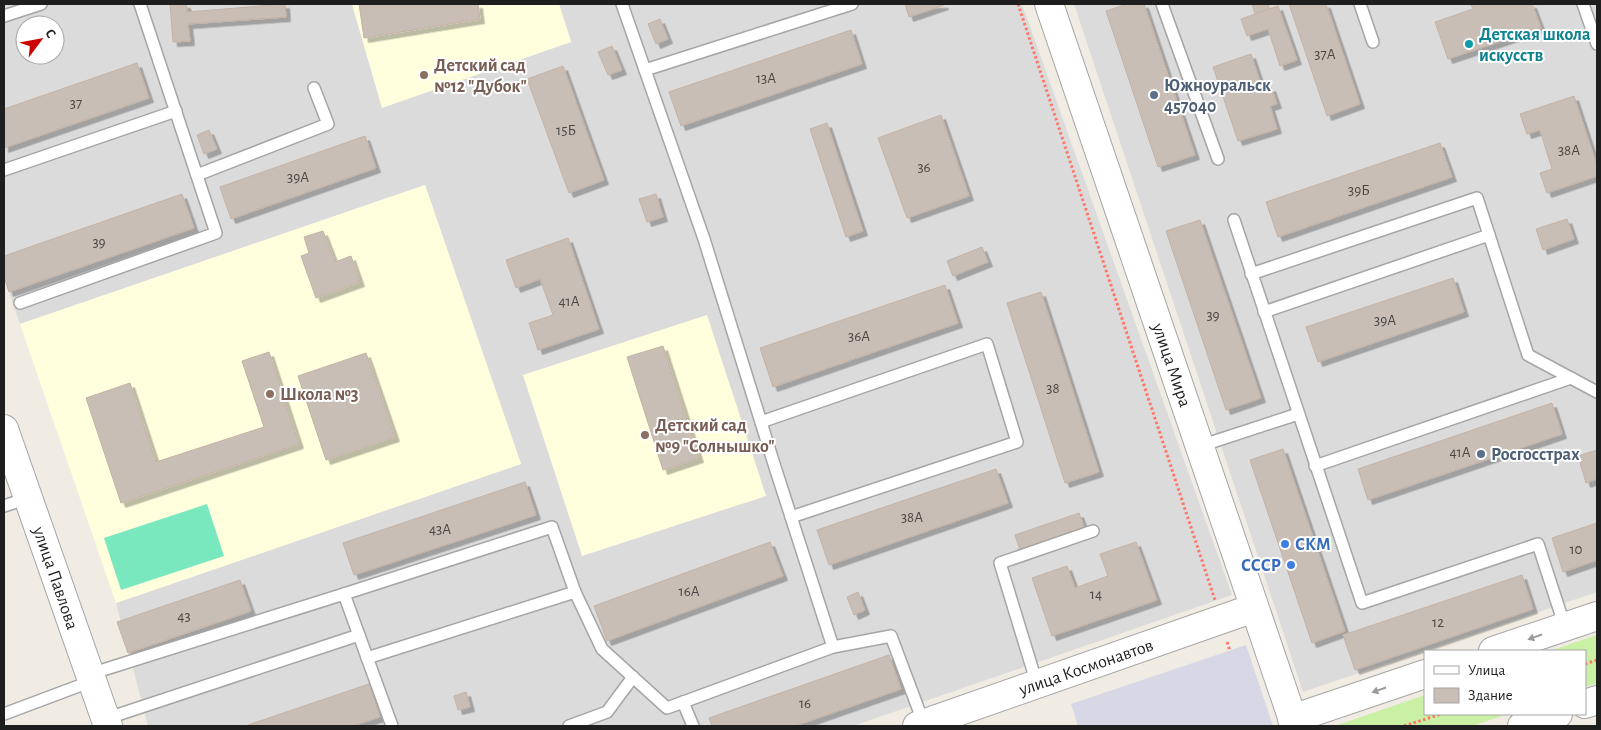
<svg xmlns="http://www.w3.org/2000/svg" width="1601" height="730" font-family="'Alegreya Sans',sans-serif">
<defs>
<filter id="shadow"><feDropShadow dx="4.5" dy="4.5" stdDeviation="0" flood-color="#0004"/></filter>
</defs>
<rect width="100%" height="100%" fill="#f0ece3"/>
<g fill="#dcdbdb" fill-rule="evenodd">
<path d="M4,4H352L382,107L571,41L559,4H1022L1232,595L853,726H148L116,603L521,464L425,185L20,324L4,277ZM25,25H55V55H25Z"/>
<path d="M1074,4H1597V592L1303,692Z"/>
</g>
<g fill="#ffffde">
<path d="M352,4H559L571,42L382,108Z"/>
<path d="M425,185L521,464L116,603L20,324Z"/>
<path d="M707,315L766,496L582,556L523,375Z"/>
</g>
<g fill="#c9f0a4">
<path d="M1597,635V683L1585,687V651H1550Z"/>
<path d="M1425,695V714H1508L1472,726H1335Z"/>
</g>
<path fill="#79e8be" d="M207,504L224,556L121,590L104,538Z"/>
<path fill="#d7d7e6" d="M1246,645L1273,726H1078L1071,704Z"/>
<g fill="#c9beb6" stroke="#c4b2a4" filter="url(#shadow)">
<path d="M170,4H186L187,12L285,4L286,17L188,24L190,41L173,42Z"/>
<path d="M359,4H478L480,19L364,38Z"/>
<path d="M905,4H944V5L909,17Z"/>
<path d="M1127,4H1144L1195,155L1158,167L1106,11Z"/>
<path d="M1252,4H1268L1269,9L1255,14Z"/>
<path d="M1289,4H1326L1360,104L1327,116Z"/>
<path d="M1471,4H1532L1541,28L1448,59L1435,22L1473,9Z"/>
<path d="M1278,6L1297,60L1280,66L1268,29L1247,36L1241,19Z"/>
<path d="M660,19L668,39L656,44L648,24Z"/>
<path d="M851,30L862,64L681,126L669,92Z"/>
<path d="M612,46L622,70L608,75L598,52Z"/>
<path d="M1251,54L1263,90L1271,87L1277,104L1270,106L1277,129L1238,141L1213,67Z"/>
<path d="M137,63L149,98L4,148V109Z"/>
<path d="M563,66L604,180L569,193L527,79Z"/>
<path d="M1574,96L1597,166V176L1547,193L1540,173L1552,169L1540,130L1527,134L1520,114Z"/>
<path d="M941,115L969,196L907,218L878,138Z"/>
<path d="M827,123L863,231L846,237L810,129Z"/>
<path d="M209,130L217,149L204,154L197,135Z"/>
<path d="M365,136L376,168L231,219L220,187Z"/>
<path d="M1440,143L1452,177L1278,237L1266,202Z"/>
<path d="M182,194L194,228L9,292L4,277V256Z"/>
<path d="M656,194L663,217L647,222L639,199Z"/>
<path d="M1567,219L1574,239L1543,250L1536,229Z"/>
<path d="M1200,220L1261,398L1226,410L1166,231Z"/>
<path d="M323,231L335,262L351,256L360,282L316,298L301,256L309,253L304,237Z"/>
<path d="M568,238L599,329L538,350L529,323L553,315L540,279L516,288L506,260Z"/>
<path d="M982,247L988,262L953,276L947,261Z"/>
<path d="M1453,278L1464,312L1318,362L1306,327Z"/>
<path d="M945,285L958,323L773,387L760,348Z"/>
<path d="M1041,292L1099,472L1065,483L1007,303Z"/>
<path d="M663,346L699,458L663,470L627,357Z"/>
<path d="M269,352L299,444L121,503L86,398L130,383L156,462L264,427L242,361Z"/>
<path d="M366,353L395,437L326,460L298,376Z"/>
<path d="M1552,403L1562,434L1368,500L1358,469Z"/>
<path d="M1283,449L1345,631L1312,643L1250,460Z"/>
<path d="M1597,450V479L1586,483L1578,456Z"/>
<path d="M996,469L1008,503L829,565L817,530Z"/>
<path d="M525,482L536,515L354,575L343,543Z"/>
<path d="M1079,513L1084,527L1020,550L1015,535Z"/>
<path d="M1597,523V560L1563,572L1552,538Z"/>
<path d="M770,542L783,576L607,641L594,606Z"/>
<path d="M1136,542L1157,600L1052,636L1032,578L1067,566L1075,588L1108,576L1100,554Z"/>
<path d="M1522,575L1533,609L1355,670L1343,635Z"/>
<path d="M240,580L251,611L128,653L117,622Z"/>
<path d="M858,592L865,610L854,615L847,597Z"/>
<path d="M889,655L901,689L795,726H712L709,718Z"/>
<path d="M369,684L380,717L353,726H245Z"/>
<path d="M466,692L470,707L458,710L454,696Z"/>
</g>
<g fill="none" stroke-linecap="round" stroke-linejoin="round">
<defs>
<g id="service">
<path d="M622,4L704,239L774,464L833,647L891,636L924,724"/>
<path d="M1162,4L1218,159"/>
<path d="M1360,4L1373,42"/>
<path d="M1583,4L1597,44"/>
<path d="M4,16L41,4"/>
<path d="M645,70L852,4"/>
<path d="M4,170L176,111"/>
<path d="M197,175L328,124L314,88"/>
<path d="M1234,220L1362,603L1538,544L1565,627"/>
<path d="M1251,274L1477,198L1528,355L1597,392"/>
<path d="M20,303L216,233L140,4"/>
<path d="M1264,312L1489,235"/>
<path d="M761,422L987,344L1017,442L791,517"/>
<path d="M1200,446L1298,414"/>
<path d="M1315,466L1571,378"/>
<path d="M4,506L28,498"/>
<path d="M367,658L575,592"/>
<path d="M90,674L344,594"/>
<path d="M1037,684L1000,563L1093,531"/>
<path d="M683,702L693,726"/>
<path d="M4,714L92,681"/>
<path d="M105,719L359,635"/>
<path d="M392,726L344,594L552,527L575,592L602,649L667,708L833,647"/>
<path d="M569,726L607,712L633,677"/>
</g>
<g id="tertiary">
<path d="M1049,4L1295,726"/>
<path d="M4,429L108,726"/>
<path d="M1493,651L1597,616"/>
<path d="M1585,704L1597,700"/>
<path d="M1292,719L1425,674"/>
<path d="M917,726L1254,608"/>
<path d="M1522,726L1558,714"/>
</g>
</defs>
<use href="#service" stroke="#a5a5a5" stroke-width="14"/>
<use href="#tertiary" stroke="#a5a5a5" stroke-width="30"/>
<g stroke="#ff7666" stroke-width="3" stroke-dasharray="2.5 2.5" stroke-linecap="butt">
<path d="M1018,4L1215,600"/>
<path d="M1227,642L1230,651"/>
<path d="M1585,664L1597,660"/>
<path d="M1404,726L1441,714"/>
</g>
<use href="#service" stroke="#fff" stroke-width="11"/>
<use href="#tertiary" stroke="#fff" stroke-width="28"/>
</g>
<defs><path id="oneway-solid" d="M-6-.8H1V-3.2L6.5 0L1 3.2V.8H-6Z" transform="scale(1.25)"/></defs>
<g fill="#9a9a9a">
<use href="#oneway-solid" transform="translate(1535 637) rotate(161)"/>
<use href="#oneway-solid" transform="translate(1379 690) rotate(161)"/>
</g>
<circle fill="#0f9aa8" stroke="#fff" stroke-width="2" cx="1469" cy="44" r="5"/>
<g fill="#8d6e63" stroke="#fff" stroke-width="2">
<circle cx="424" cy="75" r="5"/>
<circle cx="270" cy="394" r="5"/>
<circle cx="645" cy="435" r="5"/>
</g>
<g fill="#5c6f8a" stroke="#fff" stroke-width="2">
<circle cx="1154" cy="95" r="5"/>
<circle cx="1481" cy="454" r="5"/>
</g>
<g fill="#3f7fe0" stroke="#fff" stroke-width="2">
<circle cx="1285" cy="544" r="5"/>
<circle cx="1291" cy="565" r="5"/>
</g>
<g text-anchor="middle" stroke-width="4" stroke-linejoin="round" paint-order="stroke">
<g font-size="15" fill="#494644">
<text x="1325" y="59">37А</text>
<text x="766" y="83">13А</text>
<text x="76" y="108">37</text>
<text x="566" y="135">15Б</text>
<text x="1569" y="155">38А</text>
<text x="924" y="172">36</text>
<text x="298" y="182">39А</text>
<text x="1359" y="195">39Б</text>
<text x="99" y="247">39</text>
<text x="569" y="306">41А</text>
<text x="1213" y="320">39</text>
<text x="1385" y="325">39А</text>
<text x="859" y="341">36А</text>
<text x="1053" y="393">38</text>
<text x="1460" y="457">41А</text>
<text x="912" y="522">38А</text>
<text x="440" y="534">43А</text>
<text x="1576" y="554">10</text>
<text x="689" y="596">16А</text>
<text x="1096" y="599">14</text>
<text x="184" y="621">43</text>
<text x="1438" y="627">12</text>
<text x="805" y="708">16</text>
</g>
<g font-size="18" font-weight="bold" fill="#0d838f" stroke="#fff" text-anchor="start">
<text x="1479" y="40">Детская школа<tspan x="1479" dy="21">искусств</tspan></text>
</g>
<g font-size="18" font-weight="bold" fill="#785e54" stroke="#fff" text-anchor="start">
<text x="434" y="71">Детский сад<tspan x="434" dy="21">№12 "Дубок"</tspan></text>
<text x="280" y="400">Школа №3</text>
<text x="655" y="431">Детский сад<tspan x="655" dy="21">№9 "Солнышко"</tspan></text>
</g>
<g font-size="18" font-weight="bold" fill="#4e5e75" stroke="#fff" text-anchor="start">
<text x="1164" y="91">Южноуральск<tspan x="1164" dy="21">457040</tspan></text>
<text x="1491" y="460">Росгосстрах</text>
</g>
<g font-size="18" fill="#1e1e1e" stroke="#fff">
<text transform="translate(1172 365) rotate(71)" y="6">улица Мира</text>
<text transform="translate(56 578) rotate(71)" y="6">улица Павлова</text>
<text transform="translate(1086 667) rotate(-19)" y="6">улица Космонавтов</text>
</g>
<g font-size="18" font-weight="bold" fill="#366cbe" stroke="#fff" text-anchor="start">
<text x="1295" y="550">СКМ</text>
<text x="1281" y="571" text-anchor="end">СССР</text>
</g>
</g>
<rect width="1601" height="730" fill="none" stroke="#1e1e1e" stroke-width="10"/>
<rect x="1424" y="650" width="162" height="65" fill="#ffffff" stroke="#a5a5a5"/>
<rect x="1434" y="666" width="25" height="8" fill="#ffffff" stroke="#a5a5a5"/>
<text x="1468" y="675" font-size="15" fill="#1e1e1e">Улица</text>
<rect x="1434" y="688" width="25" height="15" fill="#c9beb6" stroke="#a5a5a5"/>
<text x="1468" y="700" font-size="15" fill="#1e1e1e">Здание</text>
<g transform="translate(40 40) rotate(58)"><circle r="24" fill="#ffffff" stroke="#a5a5a5"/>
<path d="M0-4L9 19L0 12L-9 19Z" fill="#cd0100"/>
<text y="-8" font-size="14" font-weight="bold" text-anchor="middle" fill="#1e1e1e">С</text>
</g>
</svg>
